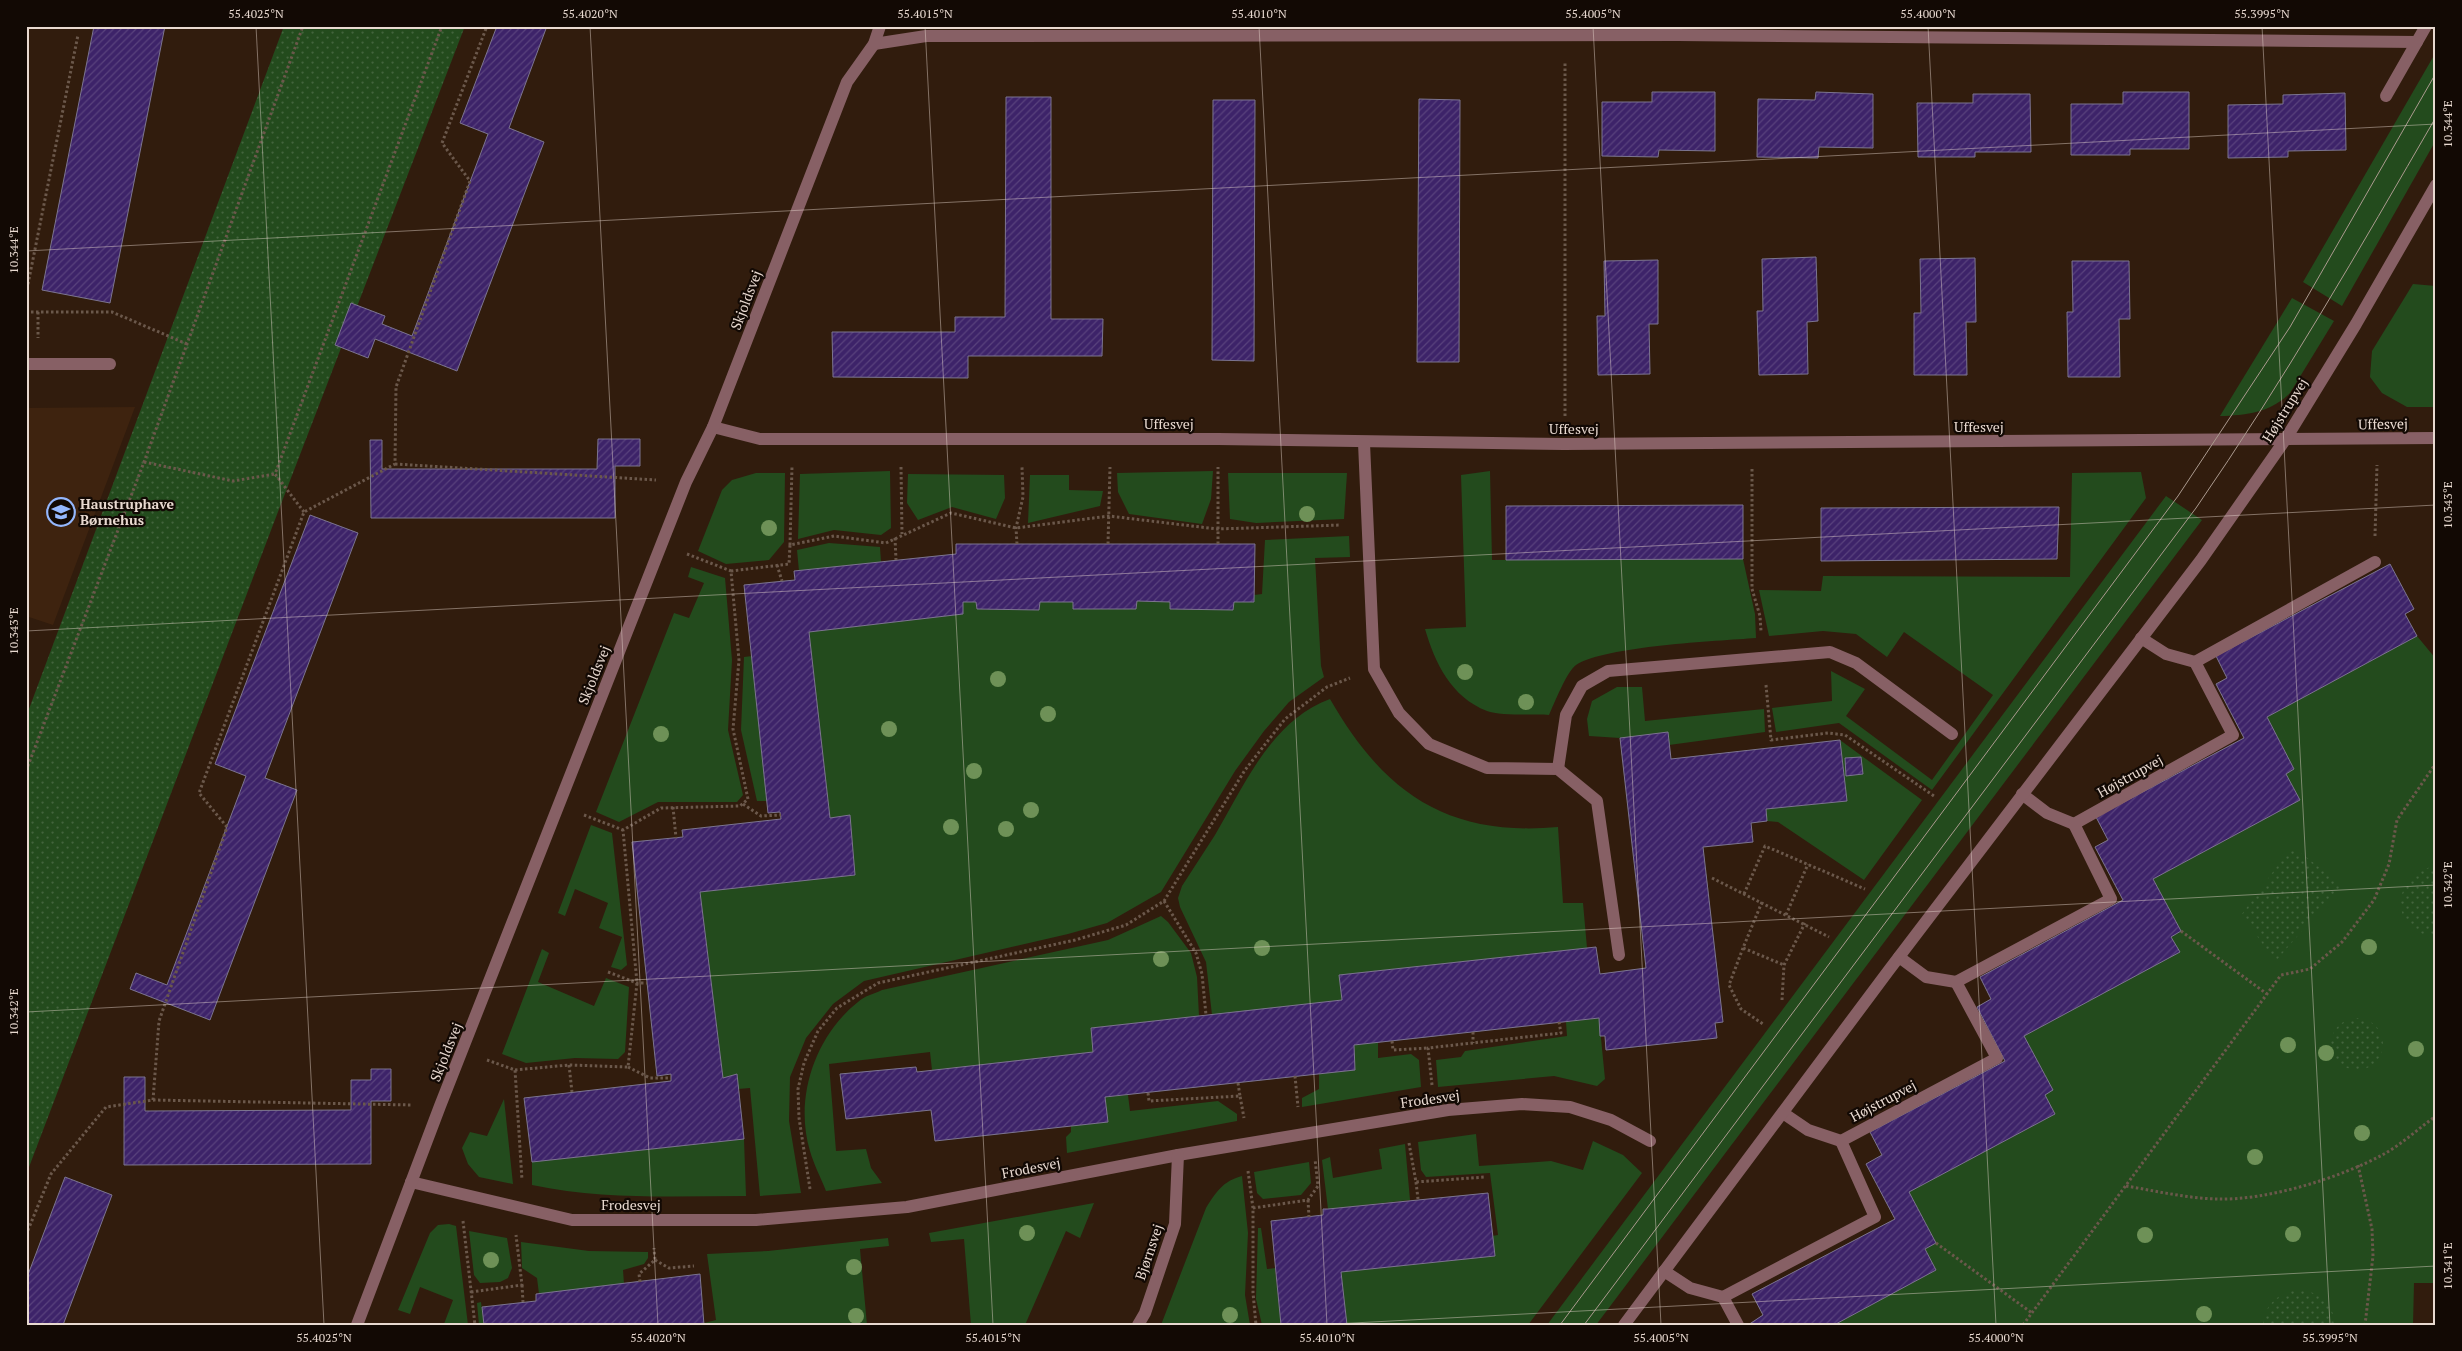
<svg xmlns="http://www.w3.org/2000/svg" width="2462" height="1351" font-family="'PT Serif',serif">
<defs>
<pattern id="park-dots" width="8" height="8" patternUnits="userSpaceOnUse" patternTransform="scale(1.25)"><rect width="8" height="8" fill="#234b1d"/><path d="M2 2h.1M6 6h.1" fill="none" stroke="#43643d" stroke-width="1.8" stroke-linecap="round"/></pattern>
<pattern id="building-hatch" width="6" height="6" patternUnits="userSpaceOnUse" patternTransform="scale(1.25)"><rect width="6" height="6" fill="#3d2369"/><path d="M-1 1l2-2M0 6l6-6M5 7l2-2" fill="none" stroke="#59427d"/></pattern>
</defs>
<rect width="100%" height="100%" fill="#311c0d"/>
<path fill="#3e230f" d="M135,407L53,625L26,616V408Z"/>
<g fill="#234b1d">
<path d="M2436,52V140L2342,306L2303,282Z"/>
<path d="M2413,284L2436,286V407H2407L2382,393L2370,377L2372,351Z"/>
<path d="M2292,298L2334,321L2290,393C2270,413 2246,415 2220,416Z"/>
<path d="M890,471L891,528L881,535L834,530L798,539L800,474Z"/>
<path d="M1213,471L1211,499L1202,524L1129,514L1118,492L1117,473Z"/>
<path d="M1490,471L1492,560L1743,559L1755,614L1756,638C1717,641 1605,646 1576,665C1567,671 1554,704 1549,715C1534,714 1499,716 1487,711C1451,697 1435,663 1425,629L1466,627L1461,475Z"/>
<path d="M2141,472L2146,498L1932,790L1839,723L1776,732L1772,708L1832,701L1831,671L1865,689L1846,716L1932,780L1993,695L1904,632L1887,657L1856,634L1823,631L1769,636L1759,590L1821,591L1823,576L2070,577L2072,473Z"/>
<path d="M756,473H785L784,542L769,560L726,564L698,551L722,490L732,480Z"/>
<path d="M1228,473H1347L1344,519L1256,523L1230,519Z"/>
<path d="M908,474L1004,475L1005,498L996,519L952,507L918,520L907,503Z"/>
<path d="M1030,475H1069V490L1103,491L1100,506L1028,523Z"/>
<path d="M2166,496L2202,520L1596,1325H1547Z"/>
<path d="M1349,536L1350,557L1315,558L1321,666L1324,677L1289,702L1264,731L1235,771L1161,892L1107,923L1068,934L864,981L833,1004L806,1038L790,1077L789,1121L801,1193L760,1196L750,1088L738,1089L737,1074L723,1078L700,892L855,875L850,815L830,818L809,632L962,614L963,602H976L977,609L1039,610L1040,602H1073V609H1136L1137,601L1170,602V609L1233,610L1234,602H1254V595L1262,594L1265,540Z"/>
<path d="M829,543L880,547L881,562L799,571L797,550Z"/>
<path d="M691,567L725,578L732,660L728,730L743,795L737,802H658L619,822L596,812L674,613L689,618L704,583L688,577Z"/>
<path d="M2417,636L2436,659V1283H2414L2413,1325H1834L1936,1270L1925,1249L1936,1243L1909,1192L2055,1114L2045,1095L2053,1090L2024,1036L2179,952L2171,937L2181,931L2153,879L2300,800L2286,774L2294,769L2267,717Z"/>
<path d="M752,656L767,801H757L741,730L744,657Z"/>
<path d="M1617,687H1642L1645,721L1764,709L1765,732L1669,745L1668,732L1620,738L1589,736L1587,719L1592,701Z"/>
<path d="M1330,699C1384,793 1447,837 1558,827L1563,903H1583L1587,948L1339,975L1342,1000L1212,1015L1206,962L1180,907L1178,898L1182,886C1193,869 1204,852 1215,835C1245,784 1271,721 1330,699Z"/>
<path d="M1840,740L1922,800L1864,880L1778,822L1767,821L1766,809L1847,801Z"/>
<path d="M591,825L612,833L627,965L621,970L611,967L622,937L599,928L608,903L575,889L565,916L558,913Z"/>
<path d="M1161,916L1168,922L1191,953L1197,977L1199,1016L1091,1028L1093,1052L932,1070L930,1052L829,1064L836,1151L866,1149L871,1168L882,1183L826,1191C821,1178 814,1165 810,1151C794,1098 815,1036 858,1002C864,996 874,994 882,990L1108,940Z"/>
<path d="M542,949L549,953L538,982L594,1006L606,978L629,987L625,1052L618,1059L575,1058L526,1063L502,1054Z"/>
<path d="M1599,1018L1605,1079L1597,1086L1554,1076L1438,1087L1436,1060L1461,1057L1465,1051L1567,1036L1566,1022Z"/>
<path d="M1378,1042V1058L1411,1054L1419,1060L1421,1087L1302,1107V1098L1319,1089V1074L1355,1069L1354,1045Z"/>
<path d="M1128,1095L1130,1111L1218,1101L1237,1114V1121L1067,1153L1066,1137L1071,1132V1126L1108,1122L1105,1097Z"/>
<path d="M504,1099L513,1184L479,1177L468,1164L462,1148L470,1132L487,1136Z"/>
<path d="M1476,1134L1479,1166L1551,1161L1583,1170L1593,1141L1623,1155L1642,1173L1528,1325H1347L1341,1272L1495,1256L1492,1236L1498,1235L1490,1173L1426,1177L1421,1170L1418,1142Z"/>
<path d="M744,1139L746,1196C674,1196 603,1200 532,1185V1162Z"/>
<path d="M1405,1144L1410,1200L1328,1209L1322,1160L1330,1157L1333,1178L1382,1169L1379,1149Z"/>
<path d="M1309,1162L1311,1183L1301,1195L1263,1199L1257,1193L1254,1172Z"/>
<path d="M1242,1176L1248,1233L1245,1295L1250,1325H1161L1206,1208C1216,1192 1223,1181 1242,1176Z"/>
<path d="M1094,1203L1080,1238L1066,1231L1025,1325H971L964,1239L931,1242L929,1233Z"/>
<path d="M449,1224L456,1226L468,1325L444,1324L453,1300L420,1287L410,1314L398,1310L430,1233L438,1225Z"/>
<path d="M1258,1228H1261L1267,1269L1275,1268L1281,1325H1262L1256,1299Z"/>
<path d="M469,1231L507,1238L512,1268L508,1278L500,1282L480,1283L474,1275Z"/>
<path d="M888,1238L889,1246L860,1249L867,1325H704V1323L716,1320L707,1254L768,1251Z"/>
<path d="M521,1242L589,1251L648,1252V1258L644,1264L623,1270L624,1284L539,1294L537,1278L522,1268Z"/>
<path d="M481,1302L484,1325H479L477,1303Z"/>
</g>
<g fill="url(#park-dots)">
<path d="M284,26H465L276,517L26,1175V717Z"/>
<path d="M2292,846L2342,885L2275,962L2242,914Z"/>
<path d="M2436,866V936C2389,935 2389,873 2436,866Z"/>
<circle cx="2357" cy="1044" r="26"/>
<path d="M2296,1289C2318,1291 2332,1302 2336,1325H2263C2264,1305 2278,1294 2296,1289Z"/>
</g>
<g fill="url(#building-hatch)" stroke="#7c7590">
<path d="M94,26H165L110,303L42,290Z"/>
<path d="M497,26H547L509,128L544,142L457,371L375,339L368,358L335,345L351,303L385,316L382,324L412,336L488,134L460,123Z"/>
<path d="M1652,92H1715V151L1659,150L1658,157L1602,156V102H1652Z"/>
<path d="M1816,92L1873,94V148L1819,147L1818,158L1757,157L1758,99L1815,100Z"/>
<path d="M2123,92H2189V149H2130V155H2071V104H2123Z"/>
<path d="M2345,93L2346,150L2288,151V157L2228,158V105L2283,104V95Z"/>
<path d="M1973,94H2030L2031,152H1975V157H1918L1917,103H1973Z"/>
<path d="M1006,97H1051V319H1103L1102,356H968V378L833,377L832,332H955V317H1005Z"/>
<path d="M1419,99L1460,100L1459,362H1417Z"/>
<path d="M1213,100H1255L1254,361L1212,360Z"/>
<path d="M1816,257L1818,321L1807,322L1808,374L1759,375L1757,311H1763L1762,259Z"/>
<path d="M1975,258L1976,322H1966L1967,375H1914V313H1921L1920,259Z"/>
<path d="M1658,260V324H1649L1650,374L1598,375L1597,316H1605L1604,261Z"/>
<path d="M2072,261H2129L2130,319H2119L2120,377H2068L2067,312H2073Z"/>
<path d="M598,439H640V466H615V518H371L370,440H382V469H597Z"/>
<path d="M1743,505V559L1506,560V506Z"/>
<path d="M2059,507L2057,559L1821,561V508Z"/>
<path d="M310,515L358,533L265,778L297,790L210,1020L130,989L136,973L167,985L246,776L215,764Z"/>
<path d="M956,544H1255L1254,602H1234L1233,610L1170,609V602L1137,601L1136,609H1073V602H1040L1039,610L977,609L976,602H963V614L809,632L830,818L850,815L855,875L700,892L723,1078L737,1074L744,1139L532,1162L524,1098L671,1081V1074L657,1076L632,842L683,837L682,830L781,819L780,812L768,813L744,585L795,580L794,571L956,554Z"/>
<path d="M2390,564L2414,609L2405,614L2417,636L2267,717L2294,769L2286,774L2300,800L2153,879L2181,931L2171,937L2180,952L2024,1036L2053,1090L2045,1095L2055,1114L1909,1192L1936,1243L1925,1249L1936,1270L1834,1325H1748L1763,1315L1752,1294L1895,1219L1866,1164L1882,1155L1870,1132L2005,1061L1977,1007L1991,999L1980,977L2123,900L2095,847L2108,840L2096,817L2244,738L2216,684L2227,678L2216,656Z"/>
<path d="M1668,732L1671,759L1840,740L1847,801L1766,809L1767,821L1751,823L1753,842L1703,847L1723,1022L1715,1023L1717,1038L1606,1050L1605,1036H1600L1599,1018L1354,1045L1355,1070L1105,1097L1108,1122L935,1141L931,1110L846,1119L840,1074L916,1067L917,1072L1093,1052L1091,1028L1342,1000L1339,975L1596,947L1600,974L1646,968L1620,738Z"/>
<path d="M1861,757L1863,774L1846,776L1845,758Z"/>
<path d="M371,1069H391V1101H371V1164L124,1165V1077H145V1111L351,1110V1080H371Z"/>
<path d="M65,1177L112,1195L63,1325H26V1280Z"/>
<path d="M1488,1193L1495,1256L1341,1272L1347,1325H1281L1271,1221L1323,1215V1209H1328Z"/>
<path d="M700,1274L704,1325H484L482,1307L536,1301V1294Z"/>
</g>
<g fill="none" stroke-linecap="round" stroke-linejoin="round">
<g stroke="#6b584b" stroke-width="3" stroke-dasharray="2.5 2.5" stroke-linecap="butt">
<path d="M26,294L78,35"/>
<path d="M26,312H112L187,344"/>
<path d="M38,312V338"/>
<path d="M1565,416V62"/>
<path d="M144,462L233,481L275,474"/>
<path d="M395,464L656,480"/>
<path d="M901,467L902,534"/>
<path d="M1752,469V589L1760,616L1761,631"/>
<path d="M304,512L275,474L442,26"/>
<path d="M2375,536L2377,465"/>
<path d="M895,538L896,560"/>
<path d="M1017,544L1016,528L1023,497L1022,467"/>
<path d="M1108,544L1110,467"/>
<path d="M1218,544V467"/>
<path d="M790,545L792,466"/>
<path d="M687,554L731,571"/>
<path d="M777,565L782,581"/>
<path d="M1766,685L1771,740L1828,733L1845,735L1934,796"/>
<path d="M26,771L144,462L303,26"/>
<path d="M743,804L761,816L781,815"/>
<path d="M673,807L676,838"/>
<path d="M584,815L623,830"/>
<path d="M1712,878L1829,937"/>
<path d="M1744,894L1765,846L1865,889"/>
<path d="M1164,901L1196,953L1202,974L1206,1015"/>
<path d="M1762,902L1743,948L1784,965"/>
<path d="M1786,915L1808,864"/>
<path d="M2181,931L2267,994"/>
<path d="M1743,948L1729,985L1741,1009L1763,1024"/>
<path d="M608,972L637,983H647"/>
<path d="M1782,1000L1784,965L1805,923"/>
<path d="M1473,1032V1043"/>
<path d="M1392,1041L1393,1050L1428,1048"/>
<path d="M487,1060L515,1070L522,1180"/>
<path d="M569,1065L572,1092"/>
<path d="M628,1067L650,1078H671"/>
<path d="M515,1070L569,1065L628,1067L637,983L623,830L661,808L740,806L748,799L733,729L739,660L731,571L789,564L790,545L834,536L886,543L951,513L1016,528L1109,516L1217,529L1341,525"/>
<path d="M1295,1076L1298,1107"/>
<path d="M1238,1083L1240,1096"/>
<path d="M1432,1085L1428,1048L1561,1033L1559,1022"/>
<path d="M1148,1093L1149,1101L1240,1096L1244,1118"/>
<path d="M153,1100L412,1105"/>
<path d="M1409,1143L1416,1182L1485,1177"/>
<path d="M2358,1165L2372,1229L2373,1256L2365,1325"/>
<path d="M1248,1171L1253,1208V1293L1256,1325"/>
<path d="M1416,1182L1418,1199"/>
<path d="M2126,1186C2156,1191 2186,1198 2216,1199C2266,1201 2340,1178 2384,1154C2402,1144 2419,1128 2436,1116"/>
<path d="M810,1189L799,1118L798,1089L804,1063L818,1031L837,1008L878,983L1075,940L1126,925L1164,901L1245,770L1285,719L1327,687L1350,678"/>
<path d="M1308,1200L1309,1217"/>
<path d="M1253,1208L1308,1200L1318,1186L1315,1159"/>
<path d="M463,1221L475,1325"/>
<path d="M26,1235L51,1174L106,1107L153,1100L159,1021L227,827L199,793L304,512L395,464L396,387L470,181L442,143L487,26"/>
<path d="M1936,1243L2032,1313"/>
<path d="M655,1260L669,1268L694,1266"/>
<path d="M640,1282L639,1274L655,1260L654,1248"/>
<path d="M522,1285L523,1302"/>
<path d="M471,1292L522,1285L516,1235"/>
<path d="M2023,1325L2281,975L2310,969L2342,942L2374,900L2389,864L2397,820L2436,763"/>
</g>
<g stroke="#876065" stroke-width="12">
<path d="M874,44L926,36L1678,35L2417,42"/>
<path d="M2386,96L2426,26"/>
<path d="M26,364H110"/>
<path d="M713,427L760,439H1218L1564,444L2436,438"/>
<path d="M1364,443L1374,669L1399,713L1429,744L1487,768L1558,769L1597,801L1619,955"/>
<path d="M2141,638L2166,654L2195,662"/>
<path d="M1558,769L1566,715L1582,686L1608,671L1830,652L1856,663L1952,734"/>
<path d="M2022,794L2047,813L2074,824"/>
<path d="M1899,957L1926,977L1956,982"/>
<path d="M1783,1113L1808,1130L1841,1141"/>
<path d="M411,1182L572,1220H756L907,1207L1178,1155L1448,1110L1522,1104L1570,1107L1611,1120L1650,1141"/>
<path d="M1664,1271L1690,1288L1723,1297"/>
<path d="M357,1325L440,1106L686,482L713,427L847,82L874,44L880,26"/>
<path d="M1138,1325L1145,1313L1175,1224L1178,1155"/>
<path d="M1624,1325L1889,970L2201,560L2285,440L2356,324L2436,185"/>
<path d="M1738,1325L1723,1297L1875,1217L1841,1141L1997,1058L1956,982L2111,899L2074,824L2233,735L2195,662L2375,562"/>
</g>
<g stroke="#ab9a8f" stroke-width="1">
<path d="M1560,1325L2178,496L2290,327L2436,73"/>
<path d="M1584,1325L2196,508C2283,382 2359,250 2436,117"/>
</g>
</g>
<g fill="#6e9157">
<circle cx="1307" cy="514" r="8"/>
<circle cx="769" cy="528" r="8"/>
<circle cx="1465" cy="672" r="8"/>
<circle cx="998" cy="679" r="8"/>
<circle cx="1526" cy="702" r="8"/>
<circle cx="1048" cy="714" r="8"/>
<circle cx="889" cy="729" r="8"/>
<circle cx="661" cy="734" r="8"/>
<circle cx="974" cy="771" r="8"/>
<circle cx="1031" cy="810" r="8"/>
<circle cx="951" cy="827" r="8"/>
<circle cx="1006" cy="829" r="8"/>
<circle cx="2369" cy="947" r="8"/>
<circle cx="1262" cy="948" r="8"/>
<circle cx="1161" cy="959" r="8"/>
<circle cx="2288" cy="1045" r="8"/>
<circle cx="2416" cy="1049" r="8"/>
<circle cx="2326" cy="1053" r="8"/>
<circle cx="2362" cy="1133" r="8"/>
<circle cx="2255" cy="1157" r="8"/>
<circle cx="1027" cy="1233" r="8"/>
<circle cx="2293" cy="1234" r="8"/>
<circle cx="2145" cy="1235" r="8"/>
<circle cx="491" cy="1260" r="8"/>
<circle cx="854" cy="1267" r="8"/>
<circle cx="2204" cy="1314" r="8"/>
<circle cx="1230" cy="1315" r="8"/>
<circle cx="856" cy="1316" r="8"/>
</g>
<path fill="none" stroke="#e8d9d0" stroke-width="1" stroke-opacity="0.45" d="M256,26L324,1325M590,26L658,1325M925,26L993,1325M1259,26L1327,1325M1593,26L1661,1325M1928,26L1996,1325M2262,26L2330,1325M26,251L2436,124M26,631L2436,505M26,1012L2436,885M1315,1325L2436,1266"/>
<defs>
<symbol id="school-ring" viewBox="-11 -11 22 22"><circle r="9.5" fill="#120904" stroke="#94b7fd" stroke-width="1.5"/><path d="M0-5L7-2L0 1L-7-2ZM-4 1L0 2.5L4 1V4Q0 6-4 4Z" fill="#94b7fd"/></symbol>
</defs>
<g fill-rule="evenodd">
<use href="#school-ring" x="45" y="496" width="32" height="32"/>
</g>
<g text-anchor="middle" stroke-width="4.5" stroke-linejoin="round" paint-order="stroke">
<g font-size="14" fill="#e8d9d0" stroke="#120904">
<text transform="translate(746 300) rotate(-69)" y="5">Skjoldsvej</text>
<text transform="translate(2285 410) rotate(-58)" y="5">Højstrupvej</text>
<text x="1169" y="429">Uffesvej</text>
<text transform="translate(2383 424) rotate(-1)" y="5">Uffesvej</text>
<text x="1979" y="432">Uffesvej</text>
<text x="1574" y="434">Uffesvej</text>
<text transform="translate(594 675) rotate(-68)" y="5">Skjoldsvej</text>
<text transform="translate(2130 776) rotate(-29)" y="5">Højstrupvej</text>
<text transform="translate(446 1052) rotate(-68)" y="5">Skjoldsvej</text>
<text transform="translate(1430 1099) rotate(-8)" y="5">Frodesvej</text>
<text transform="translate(1883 1101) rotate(-28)" y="5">Højstrupvej</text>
<text transform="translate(1031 1168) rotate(-11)" y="5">Frodesvej</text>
<text x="631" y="1210">Frodesvej</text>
<text transform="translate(1149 1252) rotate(-71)" y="5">Bjørnsvej</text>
</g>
<g font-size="14" font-weight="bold" fill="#e8d9d0" stroke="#120904" text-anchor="start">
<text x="80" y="509">Haustruphave<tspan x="80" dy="16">Børnehus</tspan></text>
</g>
</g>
<rect width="2462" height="1351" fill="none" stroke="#120904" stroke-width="55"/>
<rect x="28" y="28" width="2406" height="1296" fill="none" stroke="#e8d9d0" stroke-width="2"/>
<g font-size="12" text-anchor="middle" fill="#e8d9d0">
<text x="256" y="18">55.4025°N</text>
<text x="590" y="18">55.4020°N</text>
<text x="925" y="18">55.4015°N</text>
<text x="1259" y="18">55.4010°N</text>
<text x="1593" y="18">55.4005°N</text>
<text x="1928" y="18">55.4000°N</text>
<text x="2262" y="18">55.3995°N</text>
<text transform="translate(2448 124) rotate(-90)" y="4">10.344°E</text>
<text transform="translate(14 250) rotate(-90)" y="4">10.344°E</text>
<text transform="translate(2448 505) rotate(-90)" y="4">10.343°E</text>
<text transform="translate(14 631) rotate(-90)" y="4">10.343°E</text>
<text transform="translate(2448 885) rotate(-90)" y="4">10.342°E</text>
<text transform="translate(14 1012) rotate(-90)" y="4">10.342°E</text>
<text transform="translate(2448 1266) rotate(-90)" y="4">10.341°E</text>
<text x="324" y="1342">55.4025°N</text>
<text x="658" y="1342">55.4020°N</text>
<text x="993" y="1342">55.4015°N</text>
<text x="1327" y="1342">55.4010°N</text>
<text x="1661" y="1342">55.4005°N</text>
<text x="1996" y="1342">55.4000°N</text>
<text x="2330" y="1342">55.3995°N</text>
</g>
</svg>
